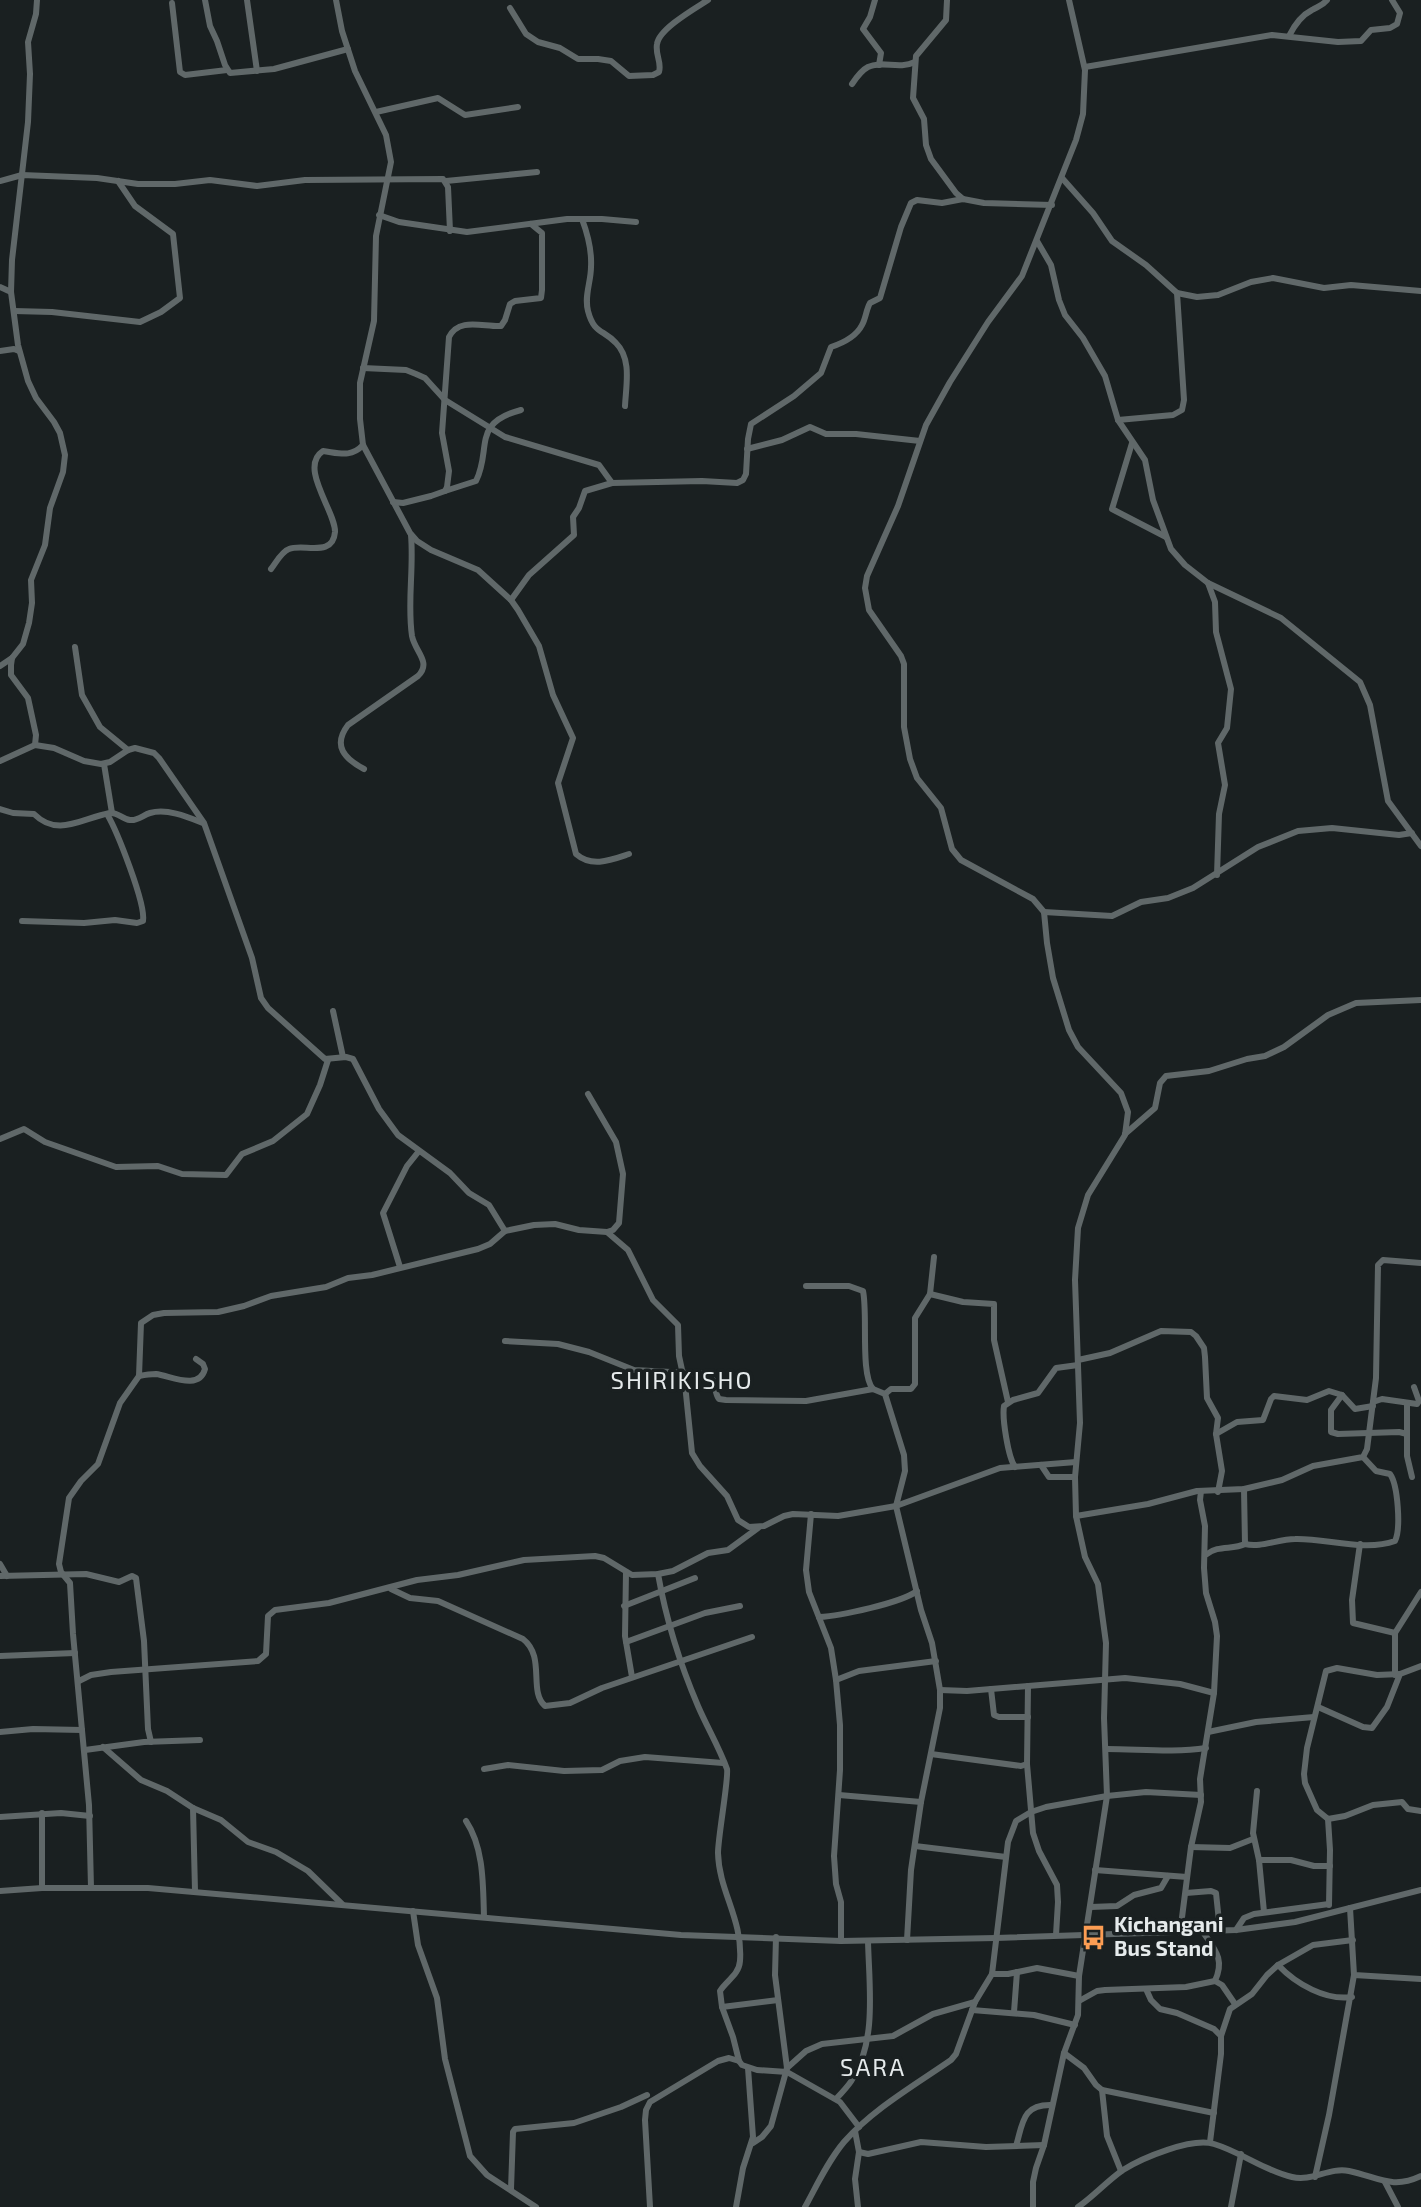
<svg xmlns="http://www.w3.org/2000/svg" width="1421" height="2207" font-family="'Exo 2',sans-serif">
<rect width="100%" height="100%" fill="#1a2021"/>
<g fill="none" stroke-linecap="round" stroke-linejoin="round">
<g stroke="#606869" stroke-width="6">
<path d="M205,0L210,26L217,41L225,65L230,73L274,69L348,49"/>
<path d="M247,0L257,71"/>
<path d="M336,0L342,31L355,71L386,135L391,162L376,236L374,321L360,383V419L363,445L410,533L417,541L431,550L478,570L511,600L518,610L539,646L553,695L573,738L558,783L576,854C592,868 611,860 629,854"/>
<path d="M875,0L870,17L863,29L881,53L879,65"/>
<path d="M947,0L946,20L916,56L913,98L924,119L926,145L931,159L956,193L963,199"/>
<path d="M172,3L180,72L185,75L227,70"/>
<path d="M510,8L526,34L538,42L560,48L578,59H598L611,61L629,76L653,75L659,72C662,62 655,55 657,44C659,29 694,9 708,0"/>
<path d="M1289,36C1294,26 1302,15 1312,10C1319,6 1322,6 1327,0"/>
<path d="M1085,67L1272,35L1338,42L1361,41L1371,30L1390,28L1397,24L1400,13L1392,0"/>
<path d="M852,84C856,78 862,70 868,67C883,60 898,70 915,62"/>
<path d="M376,112L438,98L465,115L518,107"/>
<path d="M1062,178L1093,213L1112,241L1146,265L1177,293L1197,297L1218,295L1251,282L1273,278L1324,288L1351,285L1421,291"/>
<path d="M0,181L22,175L97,178L138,184H175L210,180L257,186L305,180L443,179L448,187L450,231"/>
<path d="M446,181L537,172"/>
<path d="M379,215L399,222L467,232L567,219H602L636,222"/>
<path d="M582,219C588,235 592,250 591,267C591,282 584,296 588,311C594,334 603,329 616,343C632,359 626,385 625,406"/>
<path d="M1037,241L1051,265L1059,300L1065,315L1083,338L1105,376L1118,420L1145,460L1153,500L1171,549L1185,565L1208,583L1281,618L1360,682L1370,705L1388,801L1421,846"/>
<path d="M0,287L11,292"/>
<path d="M14,311L52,312L140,322L161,312L180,298L173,234L135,206L118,181"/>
<path d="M0,351L14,349L19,351"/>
<path d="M363,368L406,370L416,374L425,378L445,400L505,437L599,465L612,483L702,481L737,483L743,480L746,474L748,439L751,424L794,396L821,373L831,347C843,343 856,337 862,325C866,318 866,310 870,303L880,298L901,227L911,203L917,200L942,203L963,199L984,203L1052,205"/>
<path d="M1118,420L1173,415L1182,410L1184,400L1177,293"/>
<path d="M1132,443L1112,509L1166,537"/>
<path d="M747,449L782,440L810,427L826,434H856L920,441"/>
<path d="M445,491L476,481C492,449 471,423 521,410"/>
<path d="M393,502L403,503L431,496L445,491L447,487L449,471L442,433L449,337C459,317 483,327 501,326L505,320L510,304L515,301L541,298L542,290V233L531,224"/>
<path d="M271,569C276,563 281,552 289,549C303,543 333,558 335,532C336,512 298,467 323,451C339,453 351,458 363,445"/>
<path d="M1208,583L1215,602L1216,632L1231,689L1227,728L1218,743L1225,785L1219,814L1217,875"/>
<path d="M511,600L529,575L574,535L573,517L579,508L585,491L612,483"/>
<path d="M75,647L82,695L100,727L128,750"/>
<path d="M0,666L12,658"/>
<path d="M35,745L36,735L28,698L11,675V665L12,658L23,644L29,623L32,603L31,580L45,545L50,508L63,472L65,455L60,433L54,422L36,398L28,381L18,345L11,292L12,260L28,122L30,74L28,42L36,14L37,0"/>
<path d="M0,761L35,745L54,748L84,761L101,764L110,762L128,750L135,748L154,753L159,758L204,823L252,958L261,998L268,1008L325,1059L346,1057L353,1059L379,1109L398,1135L450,1173L469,1193L489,1205L505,1231"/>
<path d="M104,764L112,813"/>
<path d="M364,769C345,759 332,746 348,725L418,676C432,662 415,652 412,636C407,603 414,569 411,535"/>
<path d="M0,809L13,813L34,814C58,838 82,818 110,813C118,812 122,819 130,820C138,821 143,815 150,813C167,808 188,817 203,823"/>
<path d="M1044,912L1112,916L1141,902L1168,898L1193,888L1258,847L1298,831L1332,828L1399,835L1412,833"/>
<path d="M22,921L84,923L115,920L137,923L143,921C146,904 117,831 107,814"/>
<path d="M333,1011L343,1057"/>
<path d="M588,1094L616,1142L623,1174L619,1223L613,1230L607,1232"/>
<path d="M1125,1134L1155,1108L1160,1083L1166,1076L1209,1071L1247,1059L1265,1056L1284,1047L1328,1015L1356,1003L1421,1000"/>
<path d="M0,1139L24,1129L45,1142L116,1167L158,1166L182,1174L226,1175L242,1154L273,1141L307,1114L320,1085L328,1060"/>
<path d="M400,1267L383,1213L407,1166L419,1151"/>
<path d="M806,1286H849L863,1291C868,1313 860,1375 873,1389"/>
<path d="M930,1294L963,1302L994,1304V1340L1008,1402"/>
<path d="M505,1341L558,1344L589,1352L634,1370L708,1374C717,1380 713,1391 719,1399L726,1400L806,1401L873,1389L885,1394L904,1455L905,1471L896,1506L921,1610L932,1643L940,1690V1708L921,1802L911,1870L907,1940"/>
<path d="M1078,1360L1110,1353L1161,1331L1191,1332L1196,1336L1204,1348L1205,1357L1207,1398L1218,1418L1216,1434L1222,1471L1218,1492"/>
<path d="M139,1376C144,1375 150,1374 156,1374C171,1376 199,1391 205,1369L203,1364L196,1359"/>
<path d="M885,1394L891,1389H911L915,1384V1318L930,1294L934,1257"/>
<path d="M1342,1395L1331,1410V1432L1338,1434L1399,1432L1407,1434"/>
<path d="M1373,1402L1382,1399L1417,1404L1419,1401L1414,1387"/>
<path d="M1407,1403V1456L1412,1477"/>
<path d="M1216,1434L1237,1422L1263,1420L1271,1399L1274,1396L1307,1400L1329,1391L1342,1395L1355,1409L1373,1406"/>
<path d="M1041,1465L1049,1477H1075"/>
<path d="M1015,1467C1008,1457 1002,1418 1004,1406L1013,1400L1038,1393L1056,1368L1078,1365"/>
<path d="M811,1514L806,1570L809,1592L831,1648L836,1680L840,1725V1770L834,1856L836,1884L841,1902V1941"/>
<path d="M1076,1516L1148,1504L1197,1491L1244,1489L1282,1480L1313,1466L1363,1457L1367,1449L1376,1378L1378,1265L1383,1260L1421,1263"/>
<path d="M1245,1544C1261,1548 1278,1539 1295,1539C1326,1538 1364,1552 1395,1541C1401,1529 1398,1485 1390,1474L1376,1471L1363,1457"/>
<path d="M1360,1544L1352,1600L1353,1623L1395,1633"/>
<path d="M1207,1554C1218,1545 1233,1550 1245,1544L1244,1489"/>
<path d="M0,1564L7,1576"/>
<path d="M626,1572L625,1636L632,1677"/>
<path d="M658,1574C666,1619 680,1664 698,1706C707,1727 719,1747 727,1769C729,1777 718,1837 718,1853C719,1892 743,1919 740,1961C739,1975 726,1981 720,1991L722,2007L733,2037L739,2061L742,2065L757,2070L787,2072L840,2102L859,2127"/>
<path d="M0,1576L86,1574L119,1582L132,1576L136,1578L144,1641L148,1729L151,1742"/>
<path d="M391,1589L410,1598L438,1601L523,1639C546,1657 528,1691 545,1706L570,1703L602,1688L752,1637"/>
<path d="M624,1606L695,1578"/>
<path d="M819,1617C840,1616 901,1603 917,1591"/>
<path d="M626,1642L705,1613L740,1606"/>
<path d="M0,1656L75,1653"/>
<path d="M1400,1674L1377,1675L1337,1668L1326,1671L1307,1748L1304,1774L1305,1783L1317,1810L1328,1819L1345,1816L1373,1805L1402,1802L1408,1809L1421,1811"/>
<path d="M1395,1675V1633L1421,1592"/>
<path d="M836,1680L859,1671L936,1661"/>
<path d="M79,1681L91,1675L111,1672L258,1661L266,1654L268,1616L275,1610L329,1603L417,1580L458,1575L524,1560L595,1556L604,1558L632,1575L658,1574L673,1571L708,1553L728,1550L758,1528"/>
<path d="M991,1689L994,1715L999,1717H1028"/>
<path d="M940,1690L967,1691L1125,1678L1180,1684L1214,1693"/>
<path d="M1318,1707L1363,1727L1372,1728L1387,1707L1400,1674L1421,1666"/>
<path d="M0,1732L33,1729L82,1730"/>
<path d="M1208,1732L1256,1722L1314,1717"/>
<path d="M103,1747L141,1780L167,1791L193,1808L221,1820L248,1842L276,1852L308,1871L342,1904"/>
<path d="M1107,1749C1139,1749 1174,1753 1206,1748"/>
<path d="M85,1750L144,1742L200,1740"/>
<path d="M931,1754L1021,1766L1027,1764L1028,1686"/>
<path d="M1027,1764L1033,1833L1039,1851L1057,1885L1058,1902L1056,1935"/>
<path d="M484,1769L508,1765L564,1771L602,1770L620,1761L645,1757L723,1763"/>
<path d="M1257,1791L1253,1833L1259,1860L1264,1912"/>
<path d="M839,1795L921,1802"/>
<path d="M193,1808L195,1891"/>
<path d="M0,1817L61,1813L90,1816"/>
<path d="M1328,1819L1330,1850L1329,1905"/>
<path d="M466,1821C484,1848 483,1885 484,1917"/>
<path d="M915,1846L1006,1857"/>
<path d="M1191,1847L1230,1848L1253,1839"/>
<path d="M1259,1860H1291L1314,1866H1330"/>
<path d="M1095,1870L1187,1877"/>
<path d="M42,1888V1813"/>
<path d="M91,1888L89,1805L73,1634L70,1583L61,1572L59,1564L69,1498L81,1481L98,1464L120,1403L139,1376L141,1323L153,1315L164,1313L218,1312L244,1306L271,1296L326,1287L348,1278L372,1275L478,1249L490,1244L505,1231L534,1225L555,1224L579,1230L607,1232L628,1250L653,1300L678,1325L679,1356L685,1384L692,1453L700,1466L727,1496L738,1520L749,1527L764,1526L784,1516L793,1514L838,1516L896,1506L1000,1468L1076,1462"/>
<path d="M0,1891L42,1888H148L681,1935L841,1941L996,1938L1236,1930L1295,1922L1421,1890"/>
<path d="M1186,1893L1211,1891L1216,1893L1220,1931"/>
<path d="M1091,1907L1117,1906L1134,1895L1161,1888L1168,1876"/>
<path d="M1350,1908L1354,1975L1421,1979"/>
<path d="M413,1911L418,1945L437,1998L445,2059L470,2156L487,2175L536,2207"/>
<path d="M1236,1930L1244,1918L1254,1914L1329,1904"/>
<path d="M1203,1932C1215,1950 1225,1959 1215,1981"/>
<path d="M1180,1933L1191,1847L1201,1802L1200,1779L1214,1693L1217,1636L1215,1622L1206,1593L1204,1568L1205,1526L1200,1500L1201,1491"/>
<path d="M1278,1965C1296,1984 1326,2001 1352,1997"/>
<path d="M992,1974H1008L1037,1968L1079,1976"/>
<path d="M1146,1989L1151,2000L1160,2009L1177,2013L1214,2029L1221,2036V2054L1210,2142"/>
<path d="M1079,2001L1097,1991L1105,1990L1186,1987L1215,1981L1222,1985L1235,2004"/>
<path d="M722,2007L778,2000"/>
<path d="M972,2010L1034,2015L1075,2025"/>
<path d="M1014,2012L1017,1972"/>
<path d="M1221,2036L1230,2009L1252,1994L1267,1975L1278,1965L1313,1945L1353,1940"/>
<path d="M1064,2053L1084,2068L1096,2085L1102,2090L1214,2113"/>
<path d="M787,2068L806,2051L822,2044L893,2036L933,2014L975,2002"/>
<path d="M1102,2090L1107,2136L1121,2171"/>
<path d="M836,2099C842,2092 849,2086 853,2078C877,2039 869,1985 868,1941"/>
<path d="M855,2131L859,2152L855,2179L858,2207"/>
<path d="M753,2143L762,2137L771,2126L787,2068L775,1975L776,1937"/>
<path d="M1016,2146C1023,2123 1022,2104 1052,2105"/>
<path d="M859,2152L868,2154L921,2142L986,2147L1044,2145"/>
<path d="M1315,2177L1329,2115L1354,1975"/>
<path d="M1385,2182L1398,2207"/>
<path d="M511,2189L513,2132L515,2129L574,2123L621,2107L647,2095"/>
<path d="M650,2207L645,2120L646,2110L650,2102L718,2061L729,2058L739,2061"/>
<path d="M736,2207L743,2168L753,2137L748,2068"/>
<path d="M805,2207C817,2185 828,2161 844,2142C873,2109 915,2085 951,2060L956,2054L975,2002L992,1974L1008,1842L1016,1821L1031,1812L1046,1807L1107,1796L1146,1792L1201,1795"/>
<path d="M1033,2207V2182L1036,2168L1044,2145L1064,2053L1078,2015L1079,1976L1107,1796L1104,1718L1106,1643L1098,1584L1085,1557L1076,1516L1075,1477L1080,1423L1075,1280L1078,1228L1088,1195L1125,1135L1128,1112L1121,1093L1078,1047L1069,1030L1053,978L1047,943L1044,912L1033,899L961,860L952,849L941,808L917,778L910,759L904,727V664L901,656L869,610L865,588L867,576L898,506L926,425L950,382L988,322L1022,276L1076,140L1083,114L1085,70L1069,0"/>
<path d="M1078,2207C1094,2196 1107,2181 1123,2170C1142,2158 1192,2137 1214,2144C1241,2152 1265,2171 1292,2177C1312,2182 1329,2167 1349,2171C1378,2177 1392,2190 1421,2176"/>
<path d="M1231,2207L1241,2154"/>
</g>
</g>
<defs>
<symbol id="bus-bare" viewBox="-9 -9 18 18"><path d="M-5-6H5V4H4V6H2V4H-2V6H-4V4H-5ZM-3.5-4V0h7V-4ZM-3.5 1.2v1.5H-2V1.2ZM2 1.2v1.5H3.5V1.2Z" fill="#fc9d53" stroke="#1a2021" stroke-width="2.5" paint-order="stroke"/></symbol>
</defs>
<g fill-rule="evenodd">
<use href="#bus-bare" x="1076" y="1920" width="35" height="35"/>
</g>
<g text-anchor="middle" stroke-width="7" stroke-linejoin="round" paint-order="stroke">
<g font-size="21" font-weight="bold" fill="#e5eaeb" stroke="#1a2021" text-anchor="start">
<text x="1114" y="1932">Kichangani<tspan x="1114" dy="24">Bus Stand</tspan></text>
</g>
<g font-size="24" letter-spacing="2" fill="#e5eaeb" stroke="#1a2021">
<text x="682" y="1389">SHIRIKISHO</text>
<text x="873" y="2076">SARA</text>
</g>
</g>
</svg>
